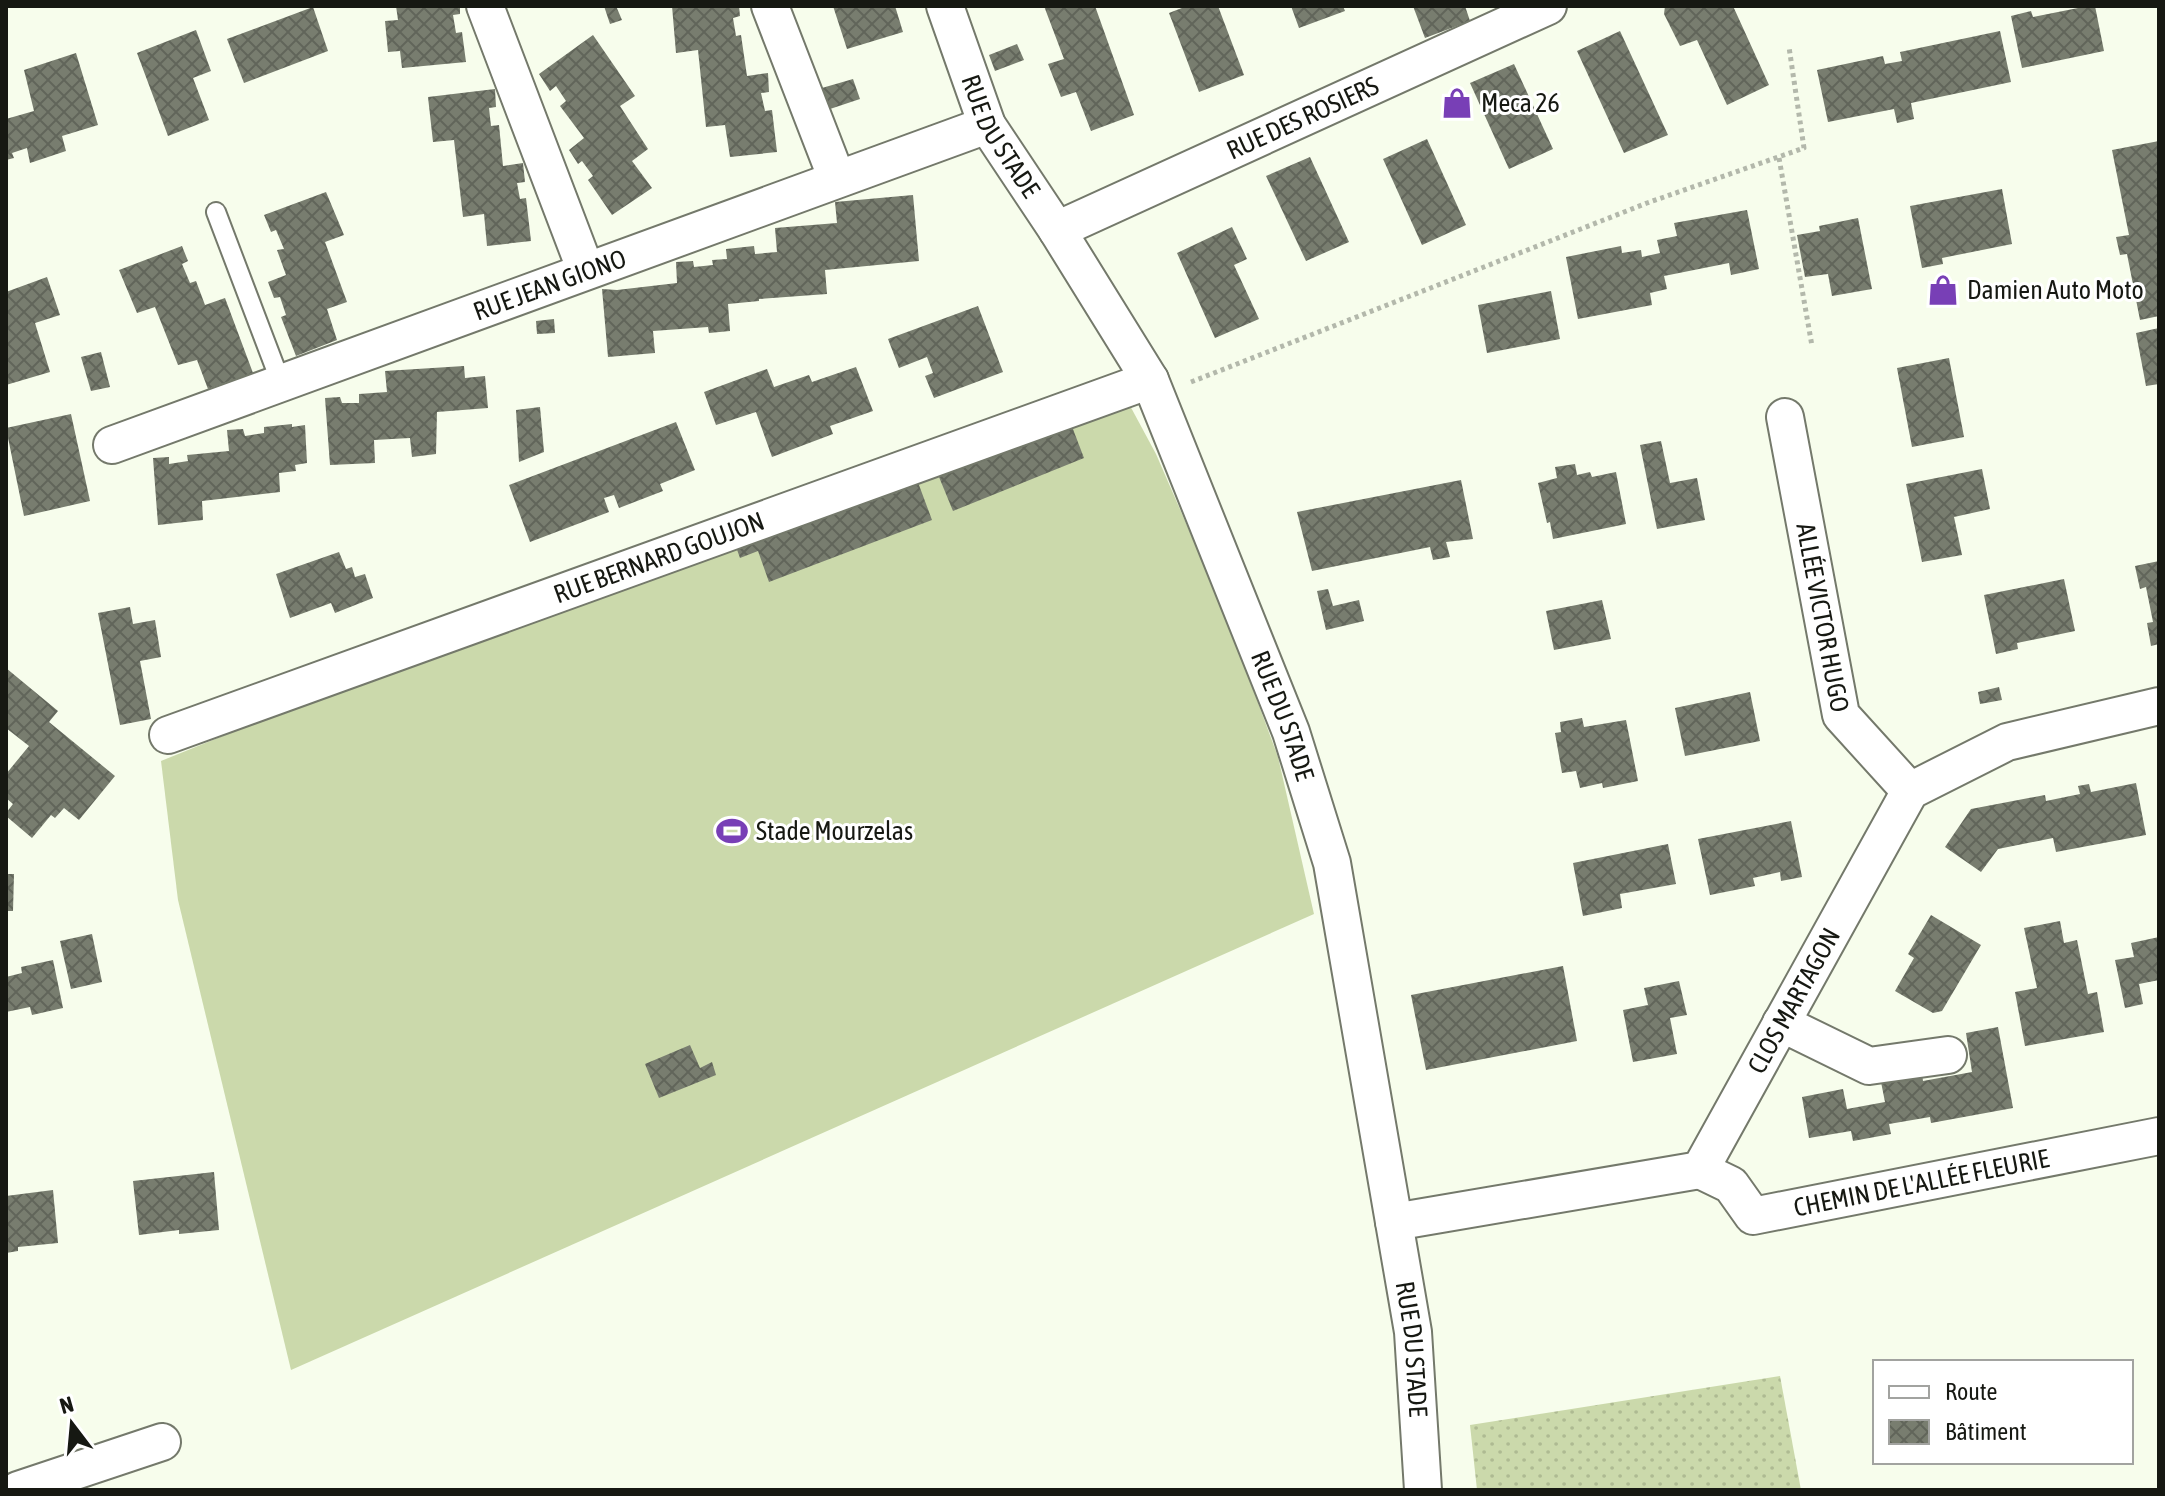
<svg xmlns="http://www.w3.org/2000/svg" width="2165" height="1496" font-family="'Asap Condensed',sans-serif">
<defs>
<pattern id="grass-dots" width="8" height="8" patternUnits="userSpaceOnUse" patternTransform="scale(2)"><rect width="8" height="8" fill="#cbd9ab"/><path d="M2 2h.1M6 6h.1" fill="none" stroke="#aeba92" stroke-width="1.8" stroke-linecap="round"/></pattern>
<pattern id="building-cross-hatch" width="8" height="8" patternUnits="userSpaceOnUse" patternTransform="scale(2)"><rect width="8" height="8" fill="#787d6f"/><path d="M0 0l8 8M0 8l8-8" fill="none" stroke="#61655a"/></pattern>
</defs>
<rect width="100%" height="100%" fill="#f7fdec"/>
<path fill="url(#grass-dots)" d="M1780,1376L1801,1490H1477L1470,1425Z"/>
<path fill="#cbd9ab" d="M1114,376L1156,454L1225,613L1278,757L1314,914L291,1370L178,900L161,761Z"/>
<g fill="url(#building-cross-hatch)">
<path d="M396,6H460V14L453,15L456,33L462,32L466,62L402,68L400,51L388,52L385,21L398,20Z"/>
<path d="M604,6H616L622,20L610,24Z"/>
<path d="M672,6H739L740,16L733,18L736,36L741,35L747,76L768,73L769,92L761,93L765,111L772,110L777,152L730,157L725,125L706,127L698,50L676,53Z"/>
<path d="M833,6H895L903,32L847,49Z"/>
<path d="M1044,6H1095L1134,115L1091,131L1076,92L1061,97L1048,64L1064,59Z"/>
<path d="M1187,6H1218L1244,75L1199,92L1169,13Z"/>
<path d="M1291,6H1343L1345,11L1299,28Z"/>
<path d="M1413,6H1465L1470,21L1425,38Z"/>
<path d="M1665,6H1733L1769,85L1727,105L1697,40L1680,46L1664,14Z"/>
<path d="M2088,6H2095L2104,51L2022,68L2011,16L2031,11L2033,17Z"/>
<path d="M313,7L328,51L244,83L227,39Z"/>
<path d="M196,30L211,71L193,78L209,120L168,136L137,53Z"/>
<path d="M1620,31L1668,135L1624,153L1577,51Z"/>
<path d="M2000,31L2011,82L1911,103L1914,119L1897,123L1894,109L1828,122L1817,70L1883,56L1885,64L1902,61L1900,52Z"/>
<path d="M593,35L635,96L620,106L648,149L632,161L652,188L612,215L588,180L593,176L582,161L578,164L569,150L584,138L560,106L566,101L556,86L550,91L539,74Z"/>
<path d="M1017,44L1024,60L995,71L989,55Z"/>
<path d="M76,53L98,125L62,136L66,151L30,163L27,148L12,153L14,158L6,160V119L34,111L24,70Z"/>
<path d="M1514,64L1553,149L1509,169L1470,83Z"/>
<path d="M853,79L860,99L830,109L822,88Z"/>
<path d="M495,89L496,107L489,108L491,126L499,125L503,166L523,163L525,182L517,183L520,199L526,198L531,241L487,246L484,214L463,217L454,140L433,142L428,97Z"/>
<path d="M1427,139L1466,225L1422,245L1383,159Z"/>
<path d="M2159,141V316L2140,320L2127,254L2120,255L2116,237L2129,235L2112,150Z"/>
<path d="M1310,157L1349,242L1306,261L1266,176Z"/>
<path d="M2002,189L2012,244L1942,258L1943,264L1922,268L1910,206Z"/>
<path d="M326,192L344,235L325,242L347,302L327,309L337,340L296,356L281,317L286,315L280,297L274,298L268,282L286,275L277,250L284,249L276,230L271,232L264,215Z"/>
<path d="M913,195L919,261L825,270L827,294L759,299V301L728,304L730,331L709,333L708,327L653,331L655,353L608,357L602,289L617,290L677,283L676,262L693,261L694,267L713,265L712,260L727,259L726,249L754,246L755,254L777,252L775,228L837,223L835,202Z"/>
<path d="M1747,210L1759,269L1731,275L1729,263L1664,276L1667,289L1650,293L1652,305L1578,319L1566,257L1621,246L1622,253L1641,250L1642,257L1660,253L1657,240L1677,236L1674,223Z"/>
<path d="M1858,218L1872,289L1832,296L1828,274L1805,277L1797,235L1820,231L1819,226Z"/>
<path d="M1232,227L1247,259L1234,265L1259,319L1215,338L1177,253Z"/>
<path d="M182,246L188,261L182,264L190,283L196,281L205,305L225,298L253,373L208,389L197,360L178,365L155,307L137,313L119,270Z"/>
<path d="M47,277L60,315L35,323L50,372L6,385V292Z"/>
<path d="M1551,291L1560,339L1487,353L1478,305Z"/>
<path d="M978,306L1003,372L934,398L925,376L933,373L927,357L899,368L888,339Z"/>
<path d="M554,319L555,333L537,334L536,321Z"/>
<path d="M2159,328V384L2146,386L2136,333Z"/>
<path d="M101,352L110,387L91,391L81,357Z"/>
<path d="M1949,358L1964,437L1912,447L1897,368Z"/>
<path d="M464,366L465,378L485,376L488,408L437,412L436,454L412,457L410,438L374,440L375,463L330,465L325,398L340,397L342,403H359V394L387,392L385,371Z"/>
<path d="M856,367L873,411L830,426L833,434L772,457L756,412L716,425L704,392L767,369L774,387L809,375L812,382Z"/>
<path d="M540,407L544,452L519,462L516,410Z"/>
<path d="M71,414L90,501L24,516L6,428Z"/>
<path d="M676,422L695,470L660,484L663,491L619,508L614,495L604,498L609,512L530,542L509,485Z"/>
<path d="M292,424V427L305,425L307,463L295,465L296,471L279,473L280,492L202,501L203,520L158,525L153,458L169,457V464L188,461L187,455L229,451L227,430L243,429L245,436L264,433V427Z"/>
<path d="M1071,424L1084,458L953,511L939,477Z"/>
<path d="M1661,441L1670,483L1697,478L1705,520L1657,529L1640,445Z"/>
<path d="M1575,464L1577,475L1590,472L1592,477L1616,472L1626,524L1553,539L1550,522L1547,523L1538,483L1557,478L1555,467Z"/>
<path d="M1982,469L1990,509L1954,517L1962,555L1922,562L1906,484Z"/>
<path d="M916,477L932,520L769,582L758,551L740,558L735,544Z"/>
<path d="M1461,480L1473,539L1446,542L1450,557L1433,560L1430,547L1312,571L1297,512Z"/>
<path d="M339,552L346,569L352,567L355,577L365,574L373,598L335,613L331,603L290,618L276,574Z"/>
<path d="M2159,561V644L2151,646L2147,623L2153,622L2146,587L2140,589L2135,566Z"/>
<path d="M2064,579L2075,631L2017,643L2018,649L1996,654L1984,595Z"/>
<path d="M1328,589L1333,606L1359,600L1364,621L1326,630L1317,591Z"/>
<path d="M1602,600L1611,639L1554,650L1546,611Z"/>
<path d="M130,607L133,624L155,620L161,657L140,661L151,719L120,725L98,613Z"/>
<path d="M6,668L58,711L49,722L115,776L79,820L64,808L55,818L51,815L32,838L6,816V813L13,804L6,798V774L29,746L6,728Z"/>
<path d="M1999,687L2002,700L1980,704L1978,692Z"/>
<path d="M1750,692L1760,741L1685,756L1675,708Z"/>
<path d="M1582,718L1584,727L1626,720L1638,781L1603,788L1602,783L1580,788L1576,771L1562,773L1555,733L1561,732L1560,722Z"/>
<path d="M2136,783L2146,835L2056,852L2053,838L1998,849L1981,872L1945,847L1971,809L2045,795L2046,801L2080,794L2078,786L2089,784L2091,792Z"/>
<path d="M1791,821L1802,877L1781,881L1780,872L1753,878L1755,886L1710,895L1698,839Z"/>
<path d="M1668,844L1676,884L1620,894L1622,908L1583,916L1573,863Z"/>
<path d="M6,874H14L13,911H6Z"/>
<path d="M1931,915L1981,945L1942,1011L1933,1013L1895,991L1914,958L1908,954Z"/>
<path d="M2060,921L2064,943L2077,940L2088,994L2097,992L2104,1032L2025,1046L2015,992L2037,988L2024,928Z"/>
<path d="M92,934L102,982L71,989L60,941Z"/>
<path d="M2159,937V980L2139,984L2143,1004L2125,1008L2115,960L2134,957L2131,943Z"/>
<path d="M53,960L63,1008L32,1015L30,1007L6,1012V977L22,973L21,967Z"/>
<path d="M1563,966L1577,1041L1426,1070L1411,995Z"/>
<path d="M1679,981L1687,1015L1670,1018L1677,1054L1633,1062L1623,1010L1648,1005L1644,988Z"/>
<path d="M1998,1027L2013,1108L1931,1123L1930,1117L1889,1124L1891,1134L1853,1141L1851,1131L1809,1138L1802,1097L1843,1089L1847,1109L1885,1102L1881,1082L1922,1074L1923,1081L1972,1072L1966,1033Z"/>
<path d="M690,1045L700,1068L712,1062L716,1075L659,1098L645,1064Z"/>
<path d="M214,1172L219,1230L179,1234V1230L139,1235L133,1181Z"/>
<path d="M53,1190L58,1243L18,1247V1251L6,1253V1196Z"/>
</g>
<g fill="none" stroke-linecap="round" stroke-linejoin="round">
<defs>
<path id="lane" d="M216,212L281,383"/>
<g id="street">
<path d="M485,6L586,271"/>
<path d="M770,6L837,179"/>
<path id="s1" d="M945,6L987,125L1057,230L1150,380L1291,732L1332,863L1413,1332L1423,1490"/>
<path id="s2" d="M1057,230L1548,6"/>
<path id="s3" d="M1785,417L1841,715L1910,791"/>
<path id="s4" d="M112,445L987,125"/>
<path id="s5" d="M168,735L1150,380"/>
<path d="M1781,1023L1869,1066L1948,1055"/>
<path id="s6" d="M1700,1170L1731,1185L1753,1216L2159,1136"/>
<path id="s7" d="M1394,1222L1700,1170L1910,791L2007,742L2159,706"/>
<path d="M18,1490L162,1442"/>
</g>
</defs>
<use href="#lane" stroke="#74796b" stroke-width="22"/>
<use href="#street" stroke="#74796b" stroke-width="40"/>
<g stroke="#b3b8ab" stroke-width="5" stroke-dasharray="4 4" stroke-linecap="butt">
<path d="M1779,158L1812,346"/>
<path d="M1191,382L1647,203L1804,148L1789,47"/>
</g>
<use href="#lane" stroke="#fff" stroke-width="18"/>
<use href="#street" stroke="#fff" stroke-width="36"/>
</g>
<defs>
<symbol id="shop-bare" viewBox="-9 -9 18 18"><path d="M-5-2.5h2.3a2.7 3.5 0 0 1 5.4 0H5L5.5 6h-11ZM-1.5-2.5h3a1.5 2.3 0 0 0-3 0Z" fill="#783fb6" stroke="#fff" stroke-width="2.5" paint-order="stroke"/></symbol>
<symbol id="stadium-bare" viewBox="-9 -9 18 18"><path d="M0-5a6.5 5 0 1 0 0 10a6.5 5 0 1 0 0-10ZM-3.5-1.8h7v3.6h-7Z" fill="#783fb6" stroke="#fff" stroke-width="2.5" paint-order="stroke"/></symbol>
</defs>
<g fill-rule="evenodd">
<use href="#shop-bare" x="1435" y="81" width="44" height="44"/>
<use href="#shop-bare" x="1921" y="268" width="44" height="44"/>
<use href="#stadium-bare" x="710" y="809" width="44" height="44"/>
</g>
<g text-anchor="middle" stroke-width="6" stroke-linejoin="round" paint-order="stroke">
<g font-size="26" fill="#161812" stroke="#fff" text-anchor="start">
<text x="1481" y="112">Meca 26</text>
<text x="1967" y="299">Damien Auto Moto</text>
<text x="756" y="840">Stade Mourzelas</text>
</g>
<g font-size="26" fill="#161812" stroke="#fff">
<text dy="9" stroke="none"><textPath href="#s2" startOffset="270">RUE DES ROSIERS</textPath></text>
<text dy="9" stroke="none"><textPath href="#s1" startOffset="142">RUE DU STADE</textPath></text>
<text dy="9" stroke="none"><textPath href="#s4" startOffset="466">RUE JEAN GIONO</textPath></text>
<text dy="9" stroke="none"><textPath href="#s5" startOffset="522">RUE BERNARD GOUJON</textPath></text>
<text dy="9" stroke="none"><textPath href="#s3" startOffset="204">ALLÉE VICTOR HUGO</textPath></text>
<text dy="9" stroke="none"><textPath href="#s1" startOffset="790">RUE DU STADE</textPath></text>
<text dy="9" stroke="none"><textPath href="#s7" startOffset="504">CLOS MARTAGON</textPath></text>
<text dy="9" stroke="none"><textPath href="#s6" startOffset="244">CHEMIN DE L'ALLÉE FLEURIE</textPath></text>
<text dy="9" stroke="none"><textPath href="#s1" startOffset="1438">RUE DU STADE</textPath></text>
</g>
</g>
<rect width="2165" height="1496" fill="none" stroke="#161812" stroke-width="16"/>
<rect x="1873" y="1360" width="260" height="104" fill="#ffffff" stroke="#a2a3a0" stroke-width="2"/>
<rect x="1889" y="1386" width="40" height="12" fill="#ffffff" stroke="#a2a3a0" stroke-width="2"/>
<text x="1945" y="1400" font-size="24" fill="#161812">Route</text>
<rect x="1889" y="1420" width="40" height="24" fill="url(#building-cross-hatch)" stroke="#a2a3a0" stroke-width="2"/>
<text x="1945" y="1440" font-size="24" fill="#161812">Bâtiment</text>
<g transform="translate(72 1424) rotate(344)" stroke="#ffffff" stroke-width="6" paint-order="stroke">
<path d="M0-6L14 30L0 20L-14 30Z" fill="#161812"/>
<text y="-12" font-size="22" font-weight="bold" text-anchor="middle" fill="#161812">N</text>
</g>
</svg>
